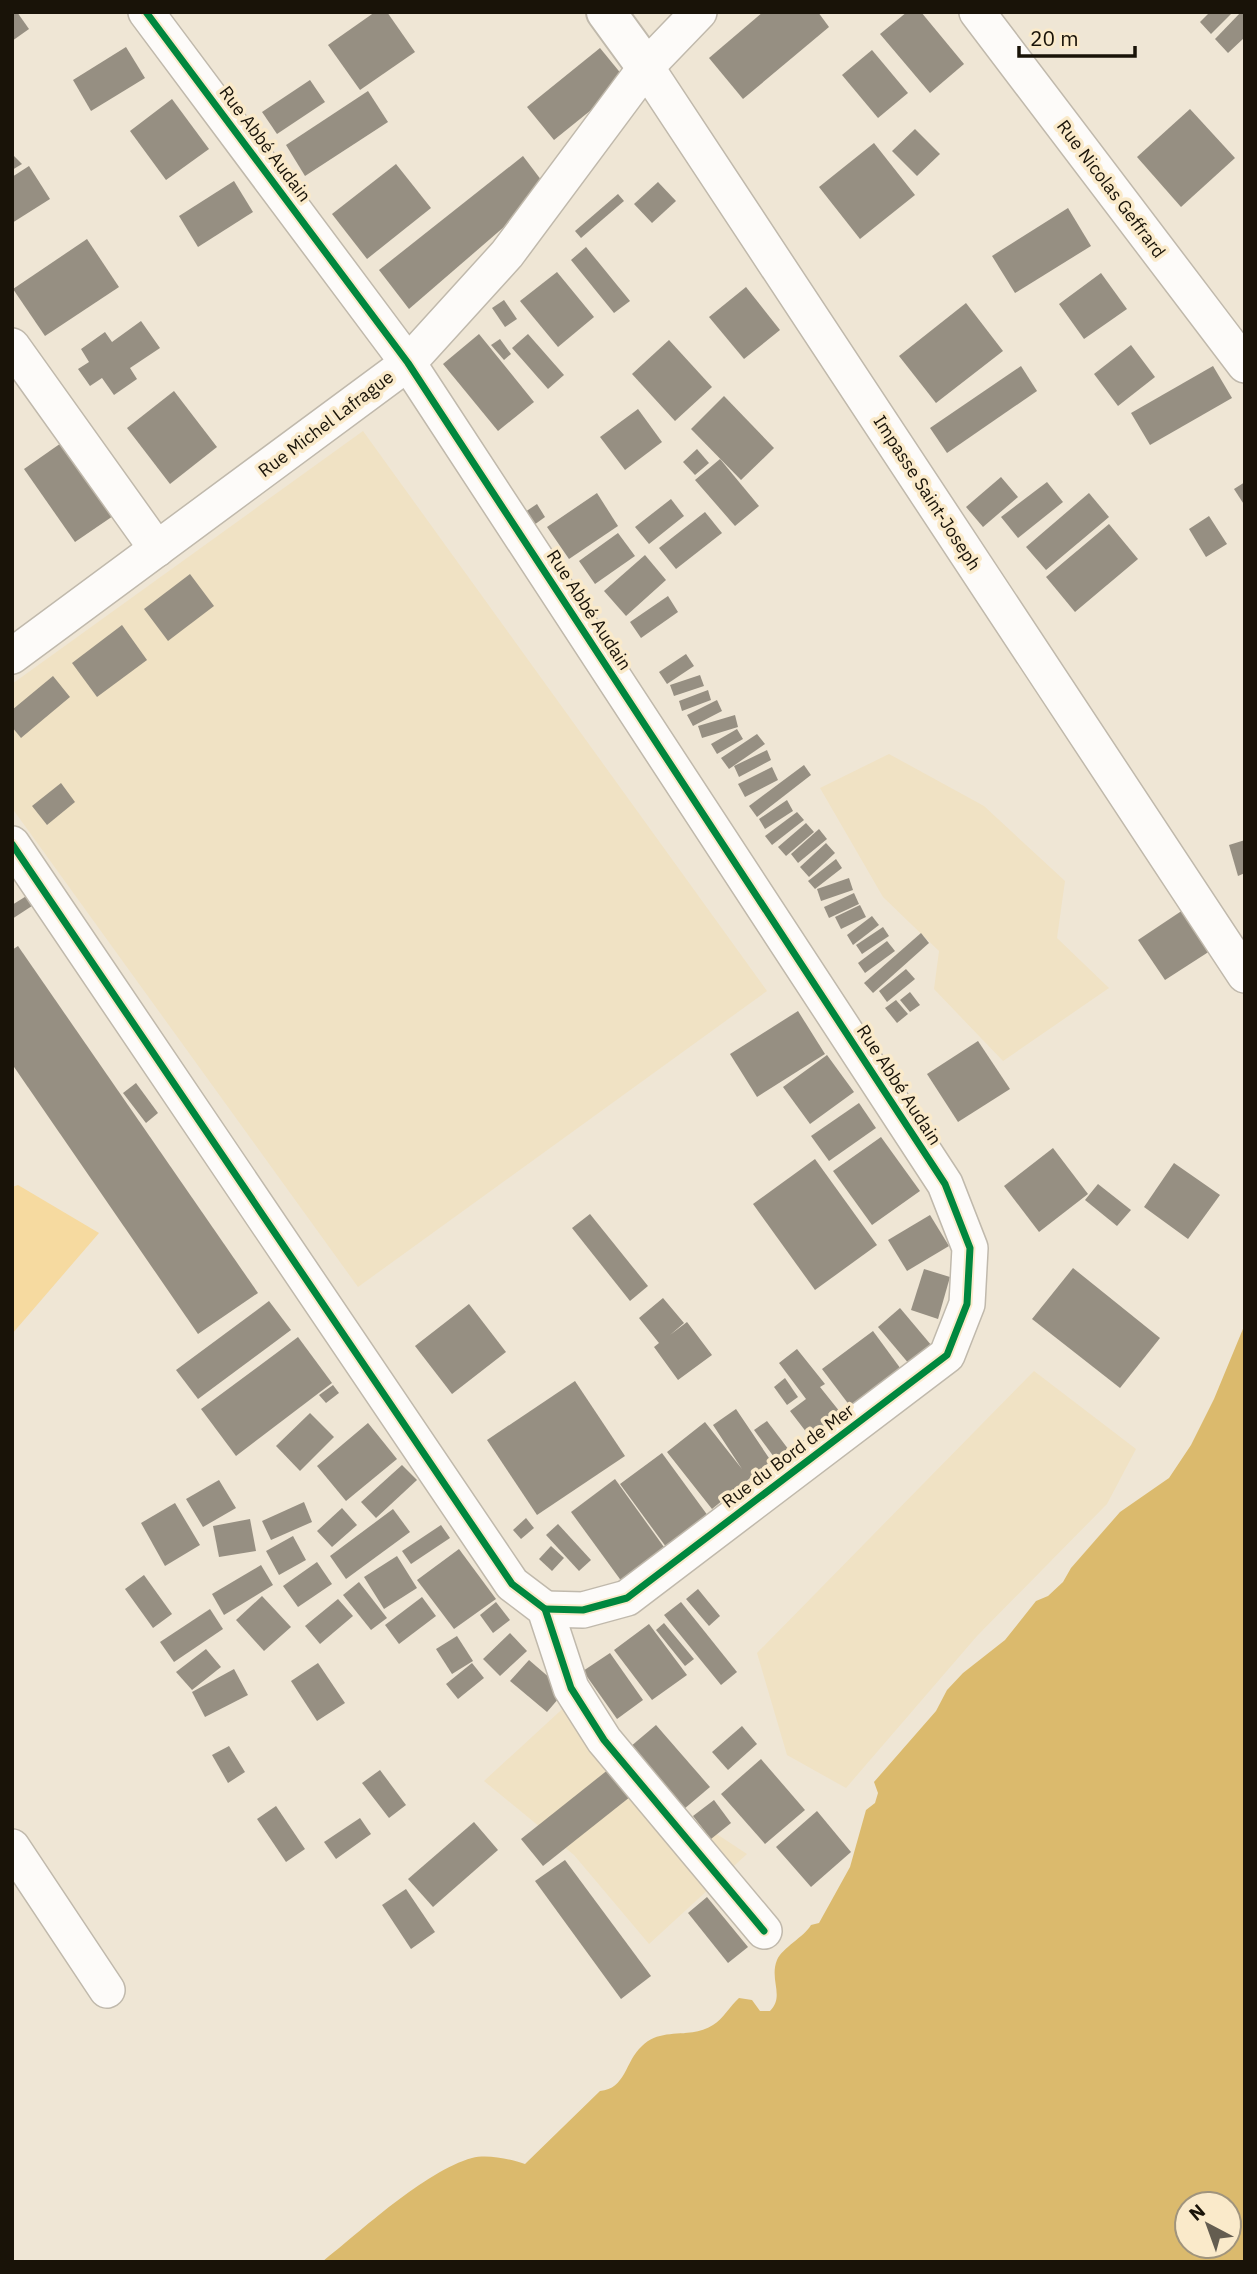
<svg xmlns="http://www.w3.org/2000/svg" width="1257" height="2274" font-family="'IBM Plex Sans',sans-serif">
<rect width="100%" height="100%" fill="#efe6d5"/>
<g fill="#f0e2c4">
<path d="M363,431L767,991L358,1287L12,808V684Z"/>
<path d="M889,754L984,806L1065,881L1057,938L1109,988L1003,1061L934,989L939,951L883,897L820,788Z"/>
<path d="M1034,1371L1136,1449L1107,1504L977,1636L846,1788L787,1755L757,1653Z"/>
<path d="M571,1701L668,1802L747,1854L649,1944L574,1855L484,1781Z"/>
</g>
<path fill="#f6daa0" d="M18,1185L99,1233L12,1334V1187Z"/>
<path fill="#dbba6d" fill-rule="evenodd" d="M1245,1324V2262H322C361,2231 425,2171 472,2158C487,2154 511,2159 525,2164L600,2091C626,2089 625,2061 642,2046C662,2026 690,2040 713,2025C723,2019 730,2006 739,1998L752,2000L760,2011H770C785,1996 769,1980 777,1960C783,1947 803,1938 811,1925L819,1923L850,1867L866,1810L875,1803L878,1793L874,1782L936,1711L947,1690L963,1673L1005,1640L1036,1601L1048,1596L1063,1582L1071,1568L1120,1512L1169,1478L1191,1445L1214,1399ZM1187,2204H1229V2246H1187Z"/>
<g fill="#968f82">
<path d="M12,12H17L29,29L12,41Z"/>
<path d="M375,12H387L415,52L360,90L328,45Z"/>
<path d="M763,12H818L829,27L743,99L709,58Z"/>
<path d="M907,12H921L964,64L930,93L880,34Z"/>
<path d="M1210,12H1233L1211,34L1200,22Z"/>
<path d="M1241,12H1245V37L1228,53L1215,39Z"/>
<path d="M126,47L145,78L91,111L73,80Z"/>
<path d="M600,48L627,81L554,140L527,107Z"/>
<path d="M872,50L908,93L878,118L842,75Z"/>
<path d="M310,80L325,102L277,134L262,112Z"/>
<path d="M368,91L388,122L305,176L286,145Z"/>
<path d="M172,99L209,149L166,180L130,131Z"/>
<path d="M1190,109L1235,158L1181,207L1137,157Z"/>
<path d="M915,129L940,154L917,176L892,151Z"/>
<path d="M874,143L915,195L860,239L819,187Z"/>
<path d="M12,154L22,164L12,170Z"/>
<path d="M523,156L548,189L409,309L379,270Z"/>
<path d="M396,164L431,208L367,259L332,214Z"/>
<path d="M29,166L50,199L12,223V177Z"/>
<path d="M234,181L253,212L198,247L179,216Z"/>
<path d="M658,182L676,201L652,223L634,204Z"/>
<path d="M618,194L624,201L581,238L575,231Z"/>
<path d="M1068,208L1091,246L1015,293L992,256Z"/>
<path d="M87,239L119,287L45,336L13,289Z"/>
<path d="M586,247L630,301L614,313L571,260Z"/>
<path d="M557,272L594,317L558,347L520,301Z"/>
<path d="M1101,273L1127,309L1084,339L1059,304Z"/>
<path d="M746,287L780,330L744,359L709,317Z"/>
<path d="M504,300L517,319L505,327L492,308Z"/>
<path d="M966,303L1003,351L936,403L899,356Z"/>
<path d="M141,321L160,348L130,368L137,379L114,395L102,378L90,386L78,369L89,362L81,349L105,332L112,342Z"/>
<path d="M479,334L534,402L498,431L443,364Z"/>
<path d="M528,334L564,375L548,389L512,348Z"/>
<path d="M500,339L511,354L504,360L491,345Z"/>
<path d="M669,340L712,387L675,421L632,374Z"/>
<path d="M1131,345L1155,377L1118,406L1094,374Z"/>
<path d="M1021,366L1037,391L947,453L930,428Z"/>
<path d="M1213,366L1232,398L1150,445L1131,413Z"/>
<path d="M174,391L217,447L170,484L127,428Z"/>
<path d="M724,396L774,448L741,480L691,429Z"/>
<path d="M638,409L662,442L625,470L600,437Z"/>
<path d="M64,441L116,514L75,542L24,469Z"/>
<path d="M697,449L709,463L695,475L683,462Z"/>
<path d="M720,459L759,506L735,526L695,480Z"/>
<path d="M1001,477L1018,497L983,527L966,507Z"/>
<path d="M1047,482L1063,502L1018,538L1001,517Z"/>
<path d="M1245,482V506L1234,489Z"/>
<path d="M597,493L618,526L569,559L547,527Z"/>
<path d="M1089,493L1109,517L1046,570L1026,547Z"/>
<path d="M671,499L684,516L649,544L635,527Z"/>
<path d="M537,504L545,517L534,525L525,512Z"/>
<path d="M705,512L722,533L676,569L659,548Z"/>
<path d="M1209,516L1227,544L1206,557L1189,529Z"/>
<path d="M1109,524L1138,559L1075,612L1046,577Z"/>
<path d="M618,533L635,556L595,584L579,561Z"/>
<path d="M645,555L666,580L626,616L604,591Z"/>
<path d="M190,574L214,606L168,641L144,609Z"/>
<path d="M668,596L678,612L641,638L630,622Z"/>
<path d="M122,625L147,660L97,697L72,663Z"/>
<path d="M686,654L694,666L667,684L659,672Z"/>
<path d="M700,675L704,686L674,696L670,685Z"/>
<path d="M53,676L70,697L21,738L12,727V710Z"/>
<path d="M708,690L711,700L682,711L679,701Z"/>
<path d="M717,700L722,711L693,726L687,715Z"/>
<path d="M735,715L738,727L702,738L698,726Z"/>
<path d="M737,729L743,739L717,754L711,744Z"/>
<path d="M757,734L765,744L729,769L721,758Z"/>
<path d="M767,750L771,760L739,777L734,766Z"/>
<path d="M804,765L811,775L757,817L749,806Z"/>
<path d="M772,767L778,780L745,797L738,784Z"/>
<path d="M61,783L75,802L47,825L32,806Z"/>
<path d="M787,800L793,811L765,829L759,819Z"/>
<path d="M797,812L804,820L772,845L765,836Z"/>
<path d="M806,823L814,832L786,856L778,847Z"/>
<path d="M819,829L827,839L798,863L791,854Z"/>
<path d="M1245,840V873L1238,876L1229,845Z"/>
<path d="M826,843L835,853L809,877L800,867Z"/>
<path d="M836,859L842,868L815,889L808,881Z"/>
<path d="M849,878L853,890L821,901L817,889Z"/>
<path d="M854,893L859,904L829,918L824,907Z"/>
<path d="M28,895L35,904L12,919V905Z"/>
<path d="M860,905L866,917L841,929L835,917Z"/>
<path d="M1183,910L1210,951L1165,980L1138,940Z"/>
<path d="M872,916L879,925L853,945L847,935Z"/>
<path d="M883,927L889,936L862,954L856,945Z"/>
<path d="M921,933L929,943L873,993L864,983Z"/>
<path d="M887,941L895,951L865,973L858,963Z"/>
<path d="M18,946L258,1293L198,1334L12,1064V950Z"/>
<path d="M906,969L915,979L887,1002L879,991Z"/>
<path d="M910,992L920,1005L910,1012L900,1000Z"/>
<path d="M896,1000L908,1014L897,1023L885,1008Z"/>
<path d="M798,1011L825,1054L757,1097L730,1054Z"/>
<path d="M978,1041L1010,1089L958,1122L927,1074Z"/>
<path d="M827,1055L854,1092L810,1124L783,1087Z"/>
<path d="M136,1083L158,1113L146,1123L123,1093Z"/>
<path d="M859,1103L876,1128L829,1161L811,1136Z"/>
<path d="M881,1137L920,1191L872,1225L833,1171Z"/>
<path d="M1053,1148L1088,1194L1039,1232L1004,1186Z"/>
<path d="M815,1159L877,1245L815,1290L753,1204Z"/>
<path d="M1174,1163L1220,1195L1188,1239L1144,1207Z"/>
<path d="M1098,1184L1131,1210L1117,1226L1085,1200Z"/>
<path d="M590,1214L648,1286L630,1301L572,1228Z"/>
<path d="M930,1215L949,1246L907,1271L888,1240Z"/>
<path d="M1073,1268L1160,1338L1120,1388L1032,1319Z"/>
<path d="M924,1269L950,1277L938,1319L911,1310Z"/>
<path d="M663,1298L684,1323L670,1335L687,1322L712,1355L678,1380L654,1347L659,1343L639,1318Z"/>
<path d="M269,1301L291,1330L198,1399L176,1370Z"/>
<path d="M469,1304L506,1352L452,1394L415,1346Z"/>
<path d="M900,1308L937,1352L915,1371L878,1327Z"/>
<path d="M873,1331L906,1376L856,1414L822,1369Z"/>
<path d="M298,1337L332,1383L236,1456L201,1409Z"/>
<path d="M797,1349L825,1384L820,1387L848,1422L817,1446L790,1411L806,1399L779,1363Z"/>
<path d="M785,1378L798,1397L787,1405L774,1387Z"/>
<path d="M575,1381L625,1456L537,1515L487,1440Z"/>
<path d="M333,1385L339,1393L326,1403L319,1395Z"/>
<path d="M736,1409L771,1461L712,1509L667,1452L705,1422L742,1469L713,1425Z"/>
<path d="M310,1413L334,1437L300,1471L276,1446Z"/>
<path d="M767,1421L798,1462L785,1472L754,1430Z"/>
<path d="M368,1423L397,1459L346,1501L317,1466Z"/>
<path d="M662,1453L711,1520L669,1551L620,1484Z"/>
<path d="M402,1465L417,1480L376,1518L361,1502Z"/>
<path d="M615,1479L669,1554L625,1586L571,1512Z"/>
<path d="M219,1480L236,1508L203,1527L186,1499Z"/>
<path d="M304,1502L312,1522L271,1540L262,1521Z"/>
<path d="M175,1503L200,1545L165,1566L141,1523Z"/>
<path d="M342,1508L357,1525L332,1547L317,1531Z"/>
<path d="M393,1509L410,1532L346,1579L330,1556Z"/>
<path d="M526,1518L534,1528L521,1539L513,1530Z"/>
<path d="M250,1519L256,1551L219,1557L213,1526Z"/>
<path d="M558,1524L591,1560L579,1571L546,1535Z"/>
<path d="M441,1525L450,1538L411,1564L402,1551Z"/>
<path d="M293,1536L306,1560L279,1575L266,1551Z"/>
<path d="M551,1546L564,1558L552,1571L539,1559Z"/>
<path d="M459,1549L496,1599L454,1629L417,1580Z"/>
<path d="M397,1556L417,1588L384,1609L364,1577Z"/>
<path d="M317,1562L332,1584L298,1607L283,1586Z"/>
<path d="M261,1565L273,1585L224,1615L212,1594Z"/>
<path d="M144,1575L172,1614L153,1628L125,1589Z"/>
<path d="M359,1582L387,1618L371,1630L343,1595Z"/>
<path d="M698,1589L720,1616L709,1626L686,1599Z"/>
<path d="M262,1596L291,1627L264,1651L236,1620Z"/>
<path d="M422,1597L436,1616L399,1644L385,1625Z"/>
<path d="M338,1599L353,1616L320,1644L305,1626Z"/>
<path d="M496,1602L510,1620L493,1633L480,1615Z"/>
<path d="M681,1602L737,1672L721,1685L664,1615Z"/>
<path d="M210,1609L223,1629L174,1662L160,1642Z"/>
<path d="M664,1623L694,1659L685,1666L656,1630Z"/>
<path d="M649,1624L687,1675L652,1700L614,1650Z"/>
<path d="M510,1633L527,1651L500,1676L483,1659Z"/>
<path d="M457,1636L473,1661L452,1674L436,1649Z"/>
<path d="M206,1649L221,1667L192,1690L176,1672Z"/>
<path d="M610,1653L643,1700L617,1719L583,1671Z"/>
<path d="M529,1660L565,1691L547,1712L510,1681Z"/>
<path d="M318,1663L345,1703L317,1721L291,1681Z"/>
<path d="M472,1663L484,1678L458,1699L446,1684Z"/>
<path d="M234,1669L248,1695L205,1717L192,1692Z"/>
<path d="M656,1725L710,1787L684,1809L630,1747Z"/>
<path d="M742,1726L757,1744L728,1770L712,1752Z"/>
<path d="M229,1746L245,1772L228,1783L212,1755Z"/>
<path d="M761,1759L805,1810L765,1844L721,1794Z"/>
<path d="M614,1765L635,1793L543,1866L521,1839Z"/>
<path d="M380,1770L406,1805L389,1818L362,1783Z"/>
<path d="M714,1800L731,1823L711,1839L693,1816Z"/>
<path d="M276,1806L305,1849L286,1862L257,1819Z"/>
<path d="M817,1811L851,1852L811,1887L776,1847Z"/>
<path d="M360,1818L371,1834L336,1859L324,1842Z"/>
<path d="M474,1822L498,1850L433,1907L408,1879Z"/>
<path d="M565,1860L651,1976L621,1999L535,1881Z"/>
<path d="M406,1889L435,1932L411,1949L382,1905Z"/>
<path d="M707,1897L748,1947L728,1963L688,1913Z"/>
</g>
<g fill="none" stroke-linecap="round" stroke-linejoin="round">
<defs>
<g id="street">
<path d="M146,12L408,363L945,1184L970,1248L967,1304L947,1355L627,1598L583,1610L545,1609"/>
<path d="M977,12L1245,365"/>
<path d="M646,67L1245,975"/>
<path d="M12,346L157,549"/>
<path d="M12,656L408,363L507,254L646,67L699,12"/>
<path d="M12,844L512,1584L545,1609L571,1688L604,1740L764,1931"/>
<path d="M12,1847L107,1990"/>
</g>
<path id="secondary" d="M606,12L646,67"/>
</defs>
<use href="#street" stroke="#c0b9ac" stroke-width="38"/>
<use href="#secondary" stroke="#c0b9ac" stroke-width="42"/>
<use href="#street" stroke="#fdfbf9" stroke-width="35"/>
<use href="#secondary" stroke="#fdfbf9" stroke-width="38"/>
<defs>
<g id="cycleway">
<path d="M146,12L408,363L945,1184L970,1248L967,1304L947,1355L627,1598L583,1610L545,1609"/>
<path d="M12,844L512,1584L545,1609L571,1688L604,1740L764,1931"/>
</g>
</defs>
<use href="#cycleway" stroke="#faeaca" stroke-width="11"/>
<use href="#cycleway" stroke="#00873e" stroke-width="7"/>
</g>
<g text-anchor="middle" stroke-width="7" stroke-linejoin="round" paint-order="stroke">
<g font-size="18" fill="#191308" stroke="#faeaca">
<text transform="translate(265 144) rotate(53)" y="6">Rue Abbé Audain</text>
<text transform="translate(1111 189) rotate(53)" y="6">Rue Nicolas Geffrard</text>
<text transform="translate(326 424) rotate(-37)" y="6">Rue Michel Lafrague</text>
<text transform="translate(927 493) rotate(57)" y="6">Impasse Saint-Joseph</text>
<text transform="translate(589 610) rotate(57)" y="6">Rue Abbé Audain</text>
<text transform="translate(899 1085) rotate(57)" y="6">Rue Abbé Audain</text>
<text transform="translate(788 1456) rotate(-37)" y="6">Rue du Bord de Mer</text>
</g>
</g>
<rect width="1257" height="2274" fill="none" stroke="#191308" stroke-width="28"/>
<g transform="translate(1208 2225) rotate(319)"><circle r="33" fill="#faeaca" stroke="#a0947c" stroke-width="2"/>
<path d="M0-5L12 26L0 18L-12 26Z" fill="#645d50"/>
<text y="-10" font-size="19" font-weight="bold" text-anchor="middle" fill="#191308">N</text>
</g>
<path d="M1019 46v10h116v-10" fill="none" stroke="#191308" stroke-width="3.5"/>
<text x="1030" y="46" font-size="21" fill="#191308" stroke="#faeaca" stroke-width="5" paint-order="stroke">20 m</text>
</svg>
